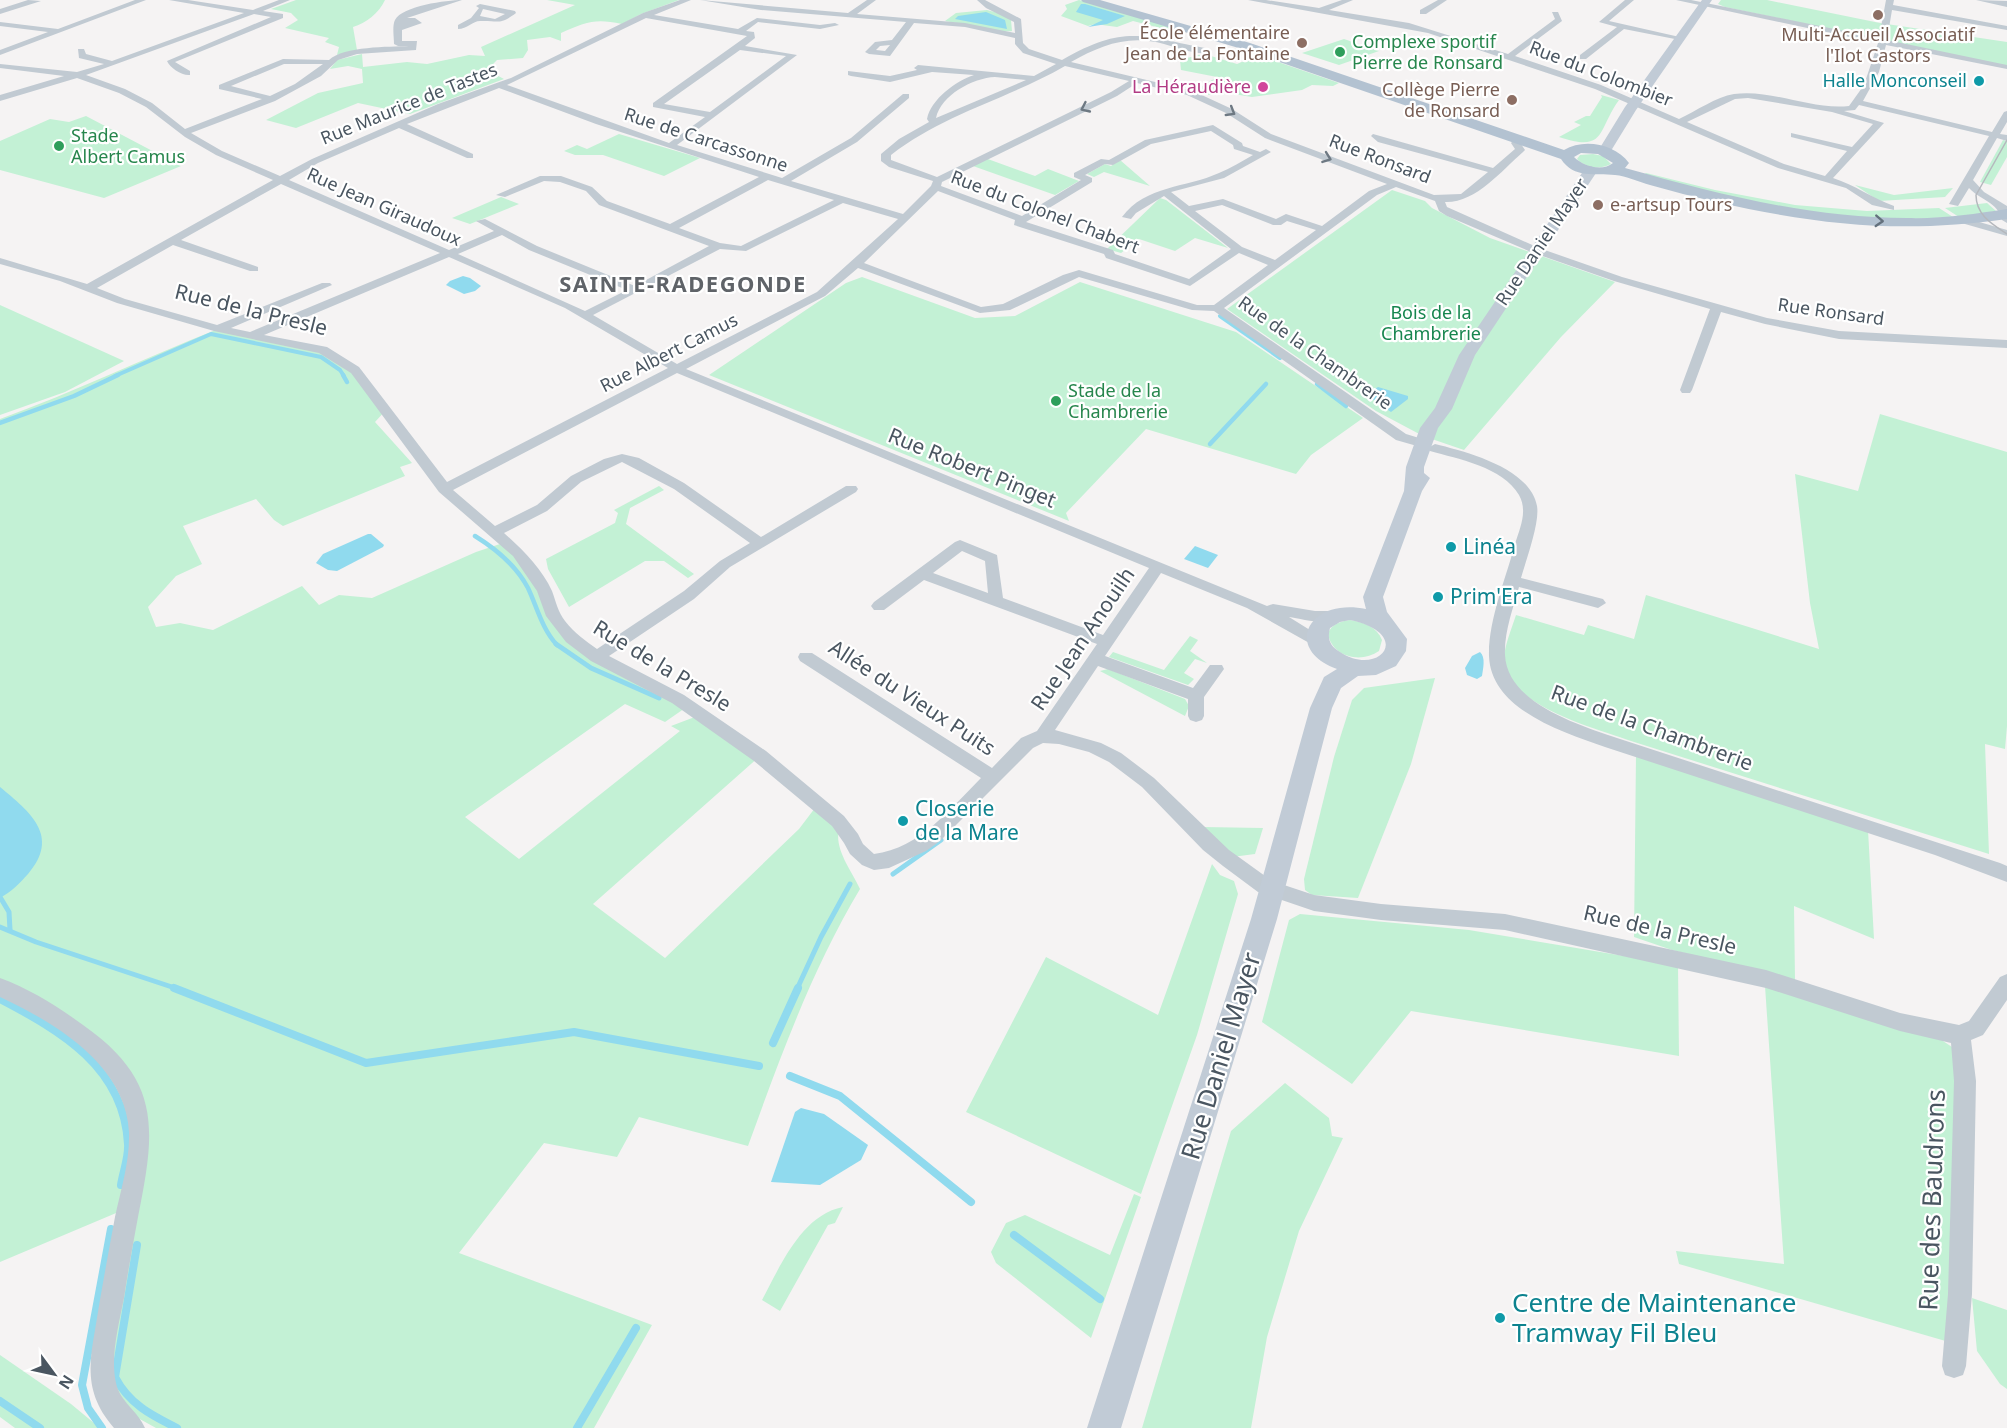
<svg xmlns="http://www.w3.org/2000/svg" width="2007" height="1428" font-family="'Noto Sans',sans-serif">
<rect width="100%" height="100%" fill="#f5f3f3"/>
<g fill="#c3f1d5">
<path d="M296,0H385C379,13 366,23 353,27L357,50L337,55L339,47L325,42L329,38L285,28L298,20L291,13L271,9Z"/>
<path d="M547,0H679L641,14L622,24C595,18 586,22 561,33V41L550,37L527,40L528,50L523,58L497,60L487,70L504,79L410,114L358,103L296,128L266,120L318,93L363,83L362,69L348,66L330,69L337,60L362,54L363,67L407,62L427,64L469,55L485,56L481,47L575,5Z"/>
<path d="M1079,0L1175,26L1168,30L1133,21L1117,27L1095,24L1088,26L1061,16L1067,9L1065,5Z"/>
<path d="M1721,0H1767L1880,23L2007,42V66L1725,7L1718,4Z"/>
<path d="M987,10L1002,14L1011,20L1012,31C1003,33 959,23 945,21L956,13Z"/>
<path d="M1344,39L1379,51L1339,65L1302,53Z"/>
<path d="M1198,55L1211,56L1237,64L1258,55L1339,83L1333,86L1312,85L1302,90L1252,97L1227,93L1208,95L1196,90L1217,77L1181,70L1180,60Z"/>
<path d="M1601,95L1619,100C1597,130 1607,153 1559,137L1581,125L1574,122L1586,116H1590L1602,97Z"/>
<path d="M86,116L181,166L104,198L0,170V141L50,119L69,122Z"/>
<path d="M619,134L700,158L664,176L603,155H575L564,151L577,145L587,149Z"/>
<path d="M2003,140L2007,141V157L1991,185L1980,182Z"/>
<path d="M1593,154L1603,156L1611,164C1600,170 1586,168 1577,159L1580,155Z"/>
<path d="M985,158L1035,176L1048,169L1079,181L1055,195L973,166Z"/>
<path d="M1120,160L1150,186L1104,172L1094,177L1087,174L1105,164L1111,166Z"/>
<path d="M1646,173L1715,190L1795,205L1867,211L1939,208L1953,217L1893,220L1778,209L1642,176Z"/>
<path d="M1855,185L1894,195L1953,188L1945,197L1879,201Z"/>
<path d="M1392,190L1425,201L1432,208L1490,238L1615,282L1561,337L1464,450L1423,436L1376,411L1227,309Z"/>
<path d="M501,197L519,204L470,224L452,218Z"/>
<path d="M1160,198L1166,200L1228,248L1195,238L1175,251L1139,239L1121,253L1107,249Z"/>
<path d="M1987,203L1996,211L1959,217L1945,208Z"/>
<path d="M862,277L975,318L1015,316L1080,282L1236,332L1363,418L1311,455L1296,474L1146,429L1066,513L1069,521L709,375L846,283Z"/>
<path d="M0,305L124,361L65,392L0,415Z"/>
<path d="M218,329L323,350L339,358L386,410L375,422L412,463L400,467L405,476L283,526L274,520L256,499L183,526L202,564L176,576L148,607L156,627L180,623L213,630L302,586L319,605L339,595L372,598L476,552L506,542L561,627L688,706L665,722L625,704L465,817L519,859L680,731L671,726L700,715L760,756L593,904L665,958L799,829L818,804L839,828C834,850 851,869 860,889C812,969 780,1058 748,1146L639,1117L617,1157L544,1143L459,1253L652,1325L594,1428H156L109,1402L128,1208L0,1262V419C74,392 145,358 218,329Z"/>
<path d="M1880,414L2007,452V726L2005,749L1985,744L1989,854L1631,741C1595,728 1507,706 1504,660C1504,646 1512,628 1516,615L1584,635L1588,625L1634,639L1646,595L1819,649L1810,603L1795,474L1858,491Z"/>
<path d="M659,486L664,490L630,508L626,524L694,574L688,578L664,561H645L569,607L548,569L546,559L615,523L618,513L614,510Z"/>
<path d="M1350,620C1364,622 1377,627 1382,640L1379,651C1361,664 1331,657 1328,633C1332,624 1341,621 1350,620Z"/>
<path d="M1190,636L1198,640L1190,651L1207,663L1195,659L1184,673L1194,679L1188,685L1109,657L1113,652L1164,670Z"/>
<path d="M1108,669L1185,699L1189,706L1185,716L1100,671Z"/>
<path d="M1435,678L1411,764L1358,898L1312,895L1305,890L1304,879L1334,757L1352,700L1364,688Z"/>
<path d="M1636,755L1868,830L1874,939L1794,906L1795,980L1672,950L1634,937Z"/>
<path d="M1203,827L1263,828L1255,854L1232,857Z"/>
<path d="M1212,864L1220,875L1234,881L1238,894L1197,1035L1141,1194L966,1112L1046,957L1158,1015Z"/>
<path d="M1300,914L1469,930L1678,965L1679,1056L1411,1011L1352,1084L1262,1022L1289,920Z"/>
<path d="M1765,986L1940,1039L1952,1047L1959,1057L1949,1342L1679,1264L1676,1251L1784,1264Z"/>
<path d="M1285,1083L1329,1118L1332,1136L1343,1138L1299,1231L1267,1337L1251,1428H1142L1231,1131Z"/>
<path d="M1134,1194L1141,1197L1091,1338L996,1263L991,1252L1006,1223L1025,1215L1110,1255Z"/>
<path d="M843,1207L835,1223L828,1225L780,1311L762,1300C780,1267 801,1215 843,1207Z"/>
<path d="M1972,1298L2007,1310V1389L2000,1384L1977,1351Z"/>
<path d="M0,1355L71,1404L100,1428H15L0,1417Z"/>
</g>
<g fill="#90daee">
<path d="M1081,4H1085L1125,16L1107,24L1088,27L1103,20L1076,12Z"/>
<path d="M986,12L1005,20L1007,29L955,19L958,16Z"/>
<path d="M463,276L470,278L481,286L475,291L464,294L446,285L450,281Z"/>
<path d="M1378,387L1408,396V399L1391,412L1368,396L1367,394Z"/>
<path d="M368,534H371L384,545L383,547L337,571L328,570L316,563L323,554Z"/>
<path d="M1195,546L1218,555L1208,568L1184,559Z"/>
<path d="M1480,652C1486,657 1483,669 1482,676L1477,679L1467,675L1465,668L1472,656Z"/>
<path d="M0,787C30,812 61,836 28,874C20,883 11,892 0,898Z"/>
<path d="M801,1108L824,1114L868,1145L861,1160L820,1185L771,1182L795,1112Z"/>
</g>
<g fill="none" stroke-linecap="round" stroke-linejoin="round">
<g stroke="#90daee" stroke-width="4">
<path d="M1220,316L1280,358"/>
<path d="M115,376L211,334L321,357L340,370L344,376"/>
</g>
<g stroke="#90daee" stroke-width="4.5">
<path d="M343,375L347,382"/>
<path d="M1317,384L1346,406"/>
<path d="M0,423L74,396L118,375"/>
<path d="M1210,444L1266,384"/>
<path d="M475,536C496,549 516,565 528,588C537,607 542,629 557,645"/>
</g>
<g stroke="#90daee" stroke-width="5">
<path d="M556,644L591,668L659,698"/>
<path d="M893,874L941,840"/>
<path d="M0,897L9,912L10,930"/>
<path d="M0,927L36,942L178,989"/>
<path d="M797,989L821,937L850,884"/>
</g>
<g stroke="#90daee" stroke-width="8">
<path d="M174,988L366,1063L574,1032L759,1066"/>
<path d="M0,999C61,1031 124,1067 128,1144C129,1157 123,1172 121,1185"/>
<path d="M773,1043L798,988"/>
<path d="M790,1076L840,1096L971,1202"/>
<path d="M1014,1235L1100,1299"/>
<path d="M137,1245L115,1377C129,1404 151,1415 177,1428"/>
<path d="M0,1401L40,1428"/>
<path d="M102,1428L88,1408L82,1385L111,1229"/>
<path d="M577,1428L636,1328"/>
</g>
<g fill="#c1cad2" fill-rule="evenodd">
<path d="M28,0L41,1L0,14V9Z"/>
<path d="M135,0H146L0,55V50L48,32L0,26V22L58,29Z"/>
<path d="M169,0H188L253,10L279,0H290L263,11L283,14V18L175,62L190,71V75C182,76 170,68 167,61L271,17L254,14L86,75L125,89L152,103L185,129L262,99L219,89V85L283,59L329,60C344,46 389,47 409,46H398L394,44C394,37 392,26 395,20C402,6 447,0 462,0L407,18H415L422,23L402,30V41H417L416,50L357,54L338,60L321,76L275,101L191,133L222,151L280,176L312,159L438,104L511,78L643,13L680,0H691L654,15L738,29L757,18L820,25L835,23L839,25L820,29L758,22L746,31L754,32L755,38L745,46L797,55L677,145L782,178L851,138L903,94H909V98L857,142L791,181L903,214L931,186L933,181L889,167L881,161V154L899,139L929,122L927,119C931,99 956,81 974,75L932,72L890,82L851,76L848,75V71L890,76L917,70L914,68L918,65L1034,76L1056,64L1023,53L1015,44V38L965,27L914,23L890,56L869,54L865,52L875,42L892,40L906,22L761,10L700,0L848,13L867,0H876L857,14L965,23L1015,33L1014,22L986,8L977,0H985L1021,19L1023,43L1029,49L1062,60C1127,23 1142,37 1210,49V53C1195,55 1179,48 1164,44C1129,34 1101,45 1071,62L1193,91L1232,109L1271,134L1434,195L1461,194L1488,172L1378,142L1371,136L1373,134L1493,168L1515,149L1511,143L1513,141H1519L1525,150L1523,152C1501,171 1476,203 1445,202L1447,207L1539,248L1622,277L1767,318L1839,331L2007,340V348L1839,339L1765,324L1721,312L1692,390L1690,393H1682L1680,390L1710,309L1614,281L1531,252L1447,216L1439,211L1435,201L1396,187L1377,195L1224,308L1406,434L1429,441L1431,444L1429,447L1424,448L1396,440L1214,311L1192,310L1079,277L1010,310L980,313L858,268L825,296L686,369L1267,606L1273,604L1315,611H1341L1344,615C1333,628 1303,619 1289,617L1326,640L1328,644L1326,648L1320,649L1247,608L1161,573L1105,656L1193,688L1210,665H1222L1224,669L1204,697V716L1202,720L1196,722L1190,720L1188,716V699L1098,666L1055,730L1101,743L1121,753L1154,778L1229,850L1272,881L1314,895L1381,904L1505,914L1766,970L1900,1013L1959,1025L1969,1021L2000,977L2007,974V1000L1983,1035L1971,1040L1976,1081L1972,1294L1966,1366L1963,1375L1954,1378L1945,1375L1942,1366L1948,1294L1954,1081L1951,1043L1900,1031L1766,988L1505,930L1381,920L1314,911L1258,892L1223,866L1203,850L1142,787L1109,762L1089,752L1059,744L1043,743L1033,748L940,841L926,851L889,868L874,870L862,865L850,854L844,843L832,826L754,761L672,703L591,661L566,642L546,616L537,591L513,556L439,492L351,373L319,353L214,331L117,303L60,281L0,264V258L87,284L273,180L216,155L185,137L146,107L119,93L77,78L0,101V95L64,76L0,68V64L77,72L104,64L79,58L78,49H84L86,54L112,61L244,13ZM646,18L747,36L653,103V107L705,117L669,143L507,85ZM890,45L885,51L876,50L880,46ZM740,50L786,56L710,112L664,104ZM284,64H323L295,84L270,96L231,86ZM1065,66L1129,81L1111,92L937,177L891,160V155C943,114 1008,99 1065,66ZM995,77L1026,80L936,118C941,95 973,78 995,77ZM1137,83L1187,95L1226,113L1265,138L1387,184L1369,191L1322,226L1286,214L1276,219L1223,199L1189,206L1171,192L1224,178L1271,152L1266,149L1260,152L1243,146L1242,143L1213,125L1145,140L1109,160L1101,159L1074,173V177L1081,180L1022,216L941,186L942,182L1117,96ZM499,88L596,124L759,177L670,224L607,201L592,187L561,176H540L496,195L505,197L544,181L560,182L586,191L599,205L709,246L635,286L537,246L485,219L476,221L494,231L449,250L289,180L318,163L399,128L467,158H473V154L407,124ZM1211,131L1233,145L1234,149L1253,155C1242,161 1231,168 1219,173C1186,188 1146,185 1122,217L1131,219L1136,213L1164,196L1231,249L1189,279L1115,254L1113,250L1026,222L1092,182V178L1085,175L1105,164L1113,165L1151,144ZM768,180L834,200L741,246L720,243L679,228ZM281,184L440,253L250,332L231,328L332,285L330,283H322L217,325L125,299L97,288L173,245L250,271H258V267L181,240ZM938,191L1015,220L1014,225L1104,254L1106,258L1190,286L1239,253L1268,265L1214,305H1197L1079,270L1063,275L1003,304L981,307L864,263ZM843,203L898,219L817,292L677,364L593,315L720,249L746,251ZM1222,205L1273,225H1281L1287,221L1316,230L1275,260L1242,247L1195,211ZM502,235L529,250L627,290L585,311L458,254ZM449,257L565,308L668,368L447,482L359,367L327,347L264,335ZM677,373L1149,568L1103,635L1003,598L997,555L960,540L955,542L874,602L871,606L874,610H884L924,580L1097,644L1037,731L1021,738L992,768L812,653H800L798,657L800,661L981,778C950,809 920,848 874,854L863,844L858,834L844,816L766,751L684,695L609,656L694,599L730,567L856,492L858,489L856,486H846L761,537L684,483L639,458L622,454L604,459L571,476L537,505L495,526L453,490ZM622,462L674,489L750,543L720,561L684,591L597,649C586,641 574,633 565,621C558,612 556,602 552,591C542,569 522,549 504,533L547,511L581,482ZM962,551L985,561L988,593L933,573Z"/>
<path d="M1248,0H1266L1319,8L1342,0H1353L1329,10L1409,23L1508,54L1555,19L1552,12H1558L1562,21L1515,56L1601,85L1679,119C1696,111 1716,97 1734,94C1773,89 1810,110 1849,106L1864,85L1878,43L1676,0H1691L1879,38L1886,0H1894L1893,5L2007,26V30L1892,10L1887,40L2007,65V69L1886,45L1879,72L1863,101L1992,132L2004,112L2007,111V122L2000,134L2007,135V141L1997,138L1973,180L1984,192L2007,206V223L2002,220C1997,201 1981,201 1969,188L1958,206L1949,204L1989,136L1859,105L1855,110L1844,111L1884,123L1833,178C1855,185 1872,198 1894,206V210L1872,205L1846,188L1778,168L1595,89L1428,33ZM1748,98L1832,112L1873,124L1852,147L1791,133V137L1847,151L1825,176L1784,164L1687,122L1735,99Z"/>
<path d="M1438,0H1447L1426,14H1420V10Z"/>
<path d="M1625,0H1634L1609,21L1684,38L1680,40L1624,29L1586,59H1580V55L1617,27L1599,22Z"/>
<path d="M480,4L515,11L516,13C499,26 497,20 480,21C473,21 467,29 458,29V25L471,18L479,8L476,6ZM483,9L505,14L495,19L480,16Z"/>
<path d="M1962,217L2007,230V236L1958,222L1957,220Z"/>
<path d="M1435,444C1467,452 1530,468 1537,506C1540,523 1526,560 1521,578L1603,599L1606,603L1598,608L1519,587C1513,609 1504,632 1505,655C1507,703 1579,725 1617,738L2000,863L2007,866V882L1935,855L1605,747C1563,732 1491,710 1489,656C1488,621 1506,578 1515,544C1520,528 1528,511 1519,495C1503,467 1458,459 1430,451L1428,448Z"/>
<path d="M0,978C30,989 57,1006 83,1025C163,1081 155,1131 138,1217C133,1244 128,1271 124,1298C119,1324 110,1356 116,1383C120,1402 138,1411 145,1428H114C86,1396 88,1368 95,1330C101,1292 108,1255 115,1217C121,1189 130,1161 129,1132C126,1065 54,1022 0,997Z"/>
</g>
<path fill="#c1cad2" fill-rule="evenodd" d="M1976,0L2007,1V7Z"/>
<g fill="#c1cbd6" fill-rule="evenodd">
<path d="M1702,0H1712L1636,110L1609,154H1599L1598,151L1625,107Z"/>
<path d="M1591,166L1598,170L1475,355L1452,409L1438,428L1424,467V473L1430,478L1422,491L1383,597L1387,612L1407,639L1406,651L1396,666L1376,675L1358,676L1341,688L1332,708L1277,919L1121,1428H1087L1251,919L1310,708L1324,677L1337,669C1283,650 1307,597 1366,609L1363,597L1404,491L1406,467L1420,428L1435,408L1459,355L1586,167ZM1350,620C1415,634 1379,678 1340,652C1330,646 1327,639 1330,628L1340,622Z"/>
</g>
<path fill="#b3c2d1" fill-rule="evenodd" d="M1081,0H1100L1250,43L1564,150C1584,138 1615,144 1629,163L1625,168C1717,194 1811,218 1907,218C1941,219 1974,214 2007,209V219C1901,234 1820,225 1716,202C1694,197 1672,191 1650,185C1639,182 1626,176 1615,175C1595,173 1574,179 1561,159L1242,49L1083,2ZM1581,153L1598,154L1613,163C1602,172 1583,166 1574,157Z"/>
<path stroke="#b5b8bd" stroke-width="1.5" d="M2007,140L1976,195C1976,215 1992,224 2007,234"/>
</g>
<defs><path id="oneway-chevron" d="M-2-3.5L2.5 0L-2 3.5" fill="none" stroke-width="1.6" stroke-linecap="round" stroke-linejoin="round" transform="scale(1.5)"/></defs>
<g stroke="#6e7983">
<use href="#oneway-chevron" transform="translate(1085 108) rotate(155)"/>
<use href="#oneway-chevron" transform="translate(1231 112) rotate(31)"/>
<use href="#oneway-chevron" transform="translate(1327 158) rotate(20)"/>
</g>
<use stroke="#64717d" href="#oneway-chevron" transform="translate(1879 221) rotate(3)"/>
<g fill="#8d6e63" stroke="#fff" stroke-width="2">
<circle cx="1878" cy="15" r="6"/>
<circle cx="1302" cy="43" r="6"/>
<circle cx="1512" cy="100" r="6"/>
<circle cx="1598" cy="205" r="6"/>
</g>
<g fill="#2e9e5b" stroke="#fff" stroke-width="2">
<circle cx="1340" cy="52" r="6"/>
<circle cx="59" cy="146" r="6"/>
<circle cx="1056" cy="401" r="6"/>
</g>
<g fill="#0f9aa8" stroke="#fff" stroke-width="2">
<circle cx="1979" cy="81" r="6"/>
<circle cx="1451" cy="547" r="6"/>
<circle cx="1438" cy="597" r="6"/>
<circle cx="903" cy="821" r="6"/>
<circle cx="1500" cy="1318" r="6"/>
</g>
<circle fill="#d1479c" stroke="#fff" stroke-width="2" cx="1263" cy="87" r="6"/>
<g text-anchor="middle" stroke-width="4.5" stroke-linejoin="round" paint-order="stroke">
<g font-size="18" fill="#785e54" stroke="#fff" text-anchor="end">
<text x="1290" y="39">École élémentaire<tspan x="1290" dy="21">Jean de La Fontaine</tspan></text>
<text x="1878" y="41" text-anchor="middle">Multi-Accueil Associatif<tspan x="1878" dy="21">l'Ilot Castors</tspan></text>
<text x="1500" y="96">Collège Pierre<tspan x="1500" dy="21">de Ronsard</tspan></text>
<text x="1610" y="211" text-anchor="start">e-artsup Tours</text>
</g>
<g font-size="18" fill="#27864d" stroke="#fff" text-anchor="start">
<text x="1352" y="48">Complexe sportif<tspan x="1352" dy="21">Pierre de Ronsard</tspan></text>
<text x="71" y="142">Stade<tspan x="71" dy="21">Albert Camus</tspan></text>
<text x="1068" y="397">Stade de la<tspan x="1068" dy="21">Chambrerie</tspan></text>
</g>
<g font-size="18" fill="#4a5661" stroke="#fff">
<text transform="translate(1601 74) rotate(21)" y="6">Rue du Colombier</text>
<text transform="translate(409 104) rotate(-22)" y="6">Rue Maurice de Tastes</text>
<text transform="translate(706 140) rotate(18)" y="6">Rue de Carcassonne</text>
<text transform="translate(1380 159) rotate(21)" y="6">Rue Ronsard</text>
<text transform="translate(384 207) rotate(24)" y="6">Rue Jean Giraudoux</text>
<text transform="translate(1045 212) rotate(21)" y="6">Rue du Colonel Chabert</text>
<text transform="translate(1542 242) rotate(-56)" y="6">Rue Daniel Mayer</text>
<text transform="translate(1831 312) rotate(8)" y="6">Rue Ronsard</text>
<text transform="translate(669 353) rotate(-27)" y="6">Rue Albert Camus</text>
<text transform="translate(1315 353) rotate(35)" y="6">Rue de la Chambrerie</text>
</g>
<g font-size="18" fill="#0d838f" stroke="#fff" text-anchor="end">
<text x="1967" y="87">Halle Monconseil</text>
</g>
<g font-size="18" fill="#b23c85" stroke="#fff" text-anchor="end">
<text x="1251" y="93">La Héraudière</text>
</g>
<g font-size="18" fill="#17864f" stroke="#fff">
<text x="1431" y="319">Bois de la<tspan x="1431" dy="21">Chambrerie</tspan></text>
</g>
<g font-size="21" fill="#4a5661" stroke="#fff">
<text transform="translate(251 310) rotate(14)" y="7">Rue de la Presle</text>
<text transform="translate(972 468) rotate(22)" y="7">Rue Robert Pinget</text>
<text transform="translate(1083 639) rotate(-56)" y="7">Rue Jean Anouilh</text>
<text transform="translate(662 666) rotate(31)" y="7">Rue de la Presle</text>
<text transform="translate(912 698) rotate(33)" y="7">Allée du Vieux Puits</text>
<text transform="translate(1652 728) rotate(20)" y="7">Rue de la Chambrerie</text>
<text transform="translate(1660 930) rotate(13)" y="7">Rue de la Presle</text>
</g>
<g font-size="21" fill="#0d838f" stroke="#fff" text-anchor="start">
<text x="1463" y="554">Linéa</text>
<text x="1450" y="604">Prim'Era</text>
<text x="915" y="816">Closerie<tspan x="915" dy="24">de la Mare</tspan></text>
</g>
<g font-size="22" font-weight="bold" letter-spacing="1.5" fill="#5f6368" stroke="#fff">
<text x="683" y="292">SAINTE-RADEGONDE</text>
</g>
<g font-size="26" fill="#4a5661" stroke="#fff">
<text transform="translate(1221 1056) rotate(-73)" y="9">Rue Daniel Mayer</text>
<text transform="translate(1932 1200) rotate(-88)" y="9">Rue des Baudrons</text>
</g>
<g font-size="26" fill="#0d838f" stroke="#fff" text-anchor="start">
<text x="1512" y="1312">Centre de Maintenance<tspan x="1512" dy="30">Tramway Fil Bleu</tspan></text>
</g>
</g>
<g transform="translate(54 1374) rotate(123)" stroke="#ffffff" stroke-width="4.5" paint-order="stroke">
<path d="M0-4.5L10 22L0 15L-10 22Z" fill="#4a5661"/>
<text y="-9" font-size="16" font-weight="bold" text-anchor="middle" fill="#4a5661">N</text>
</g>
</svg>
